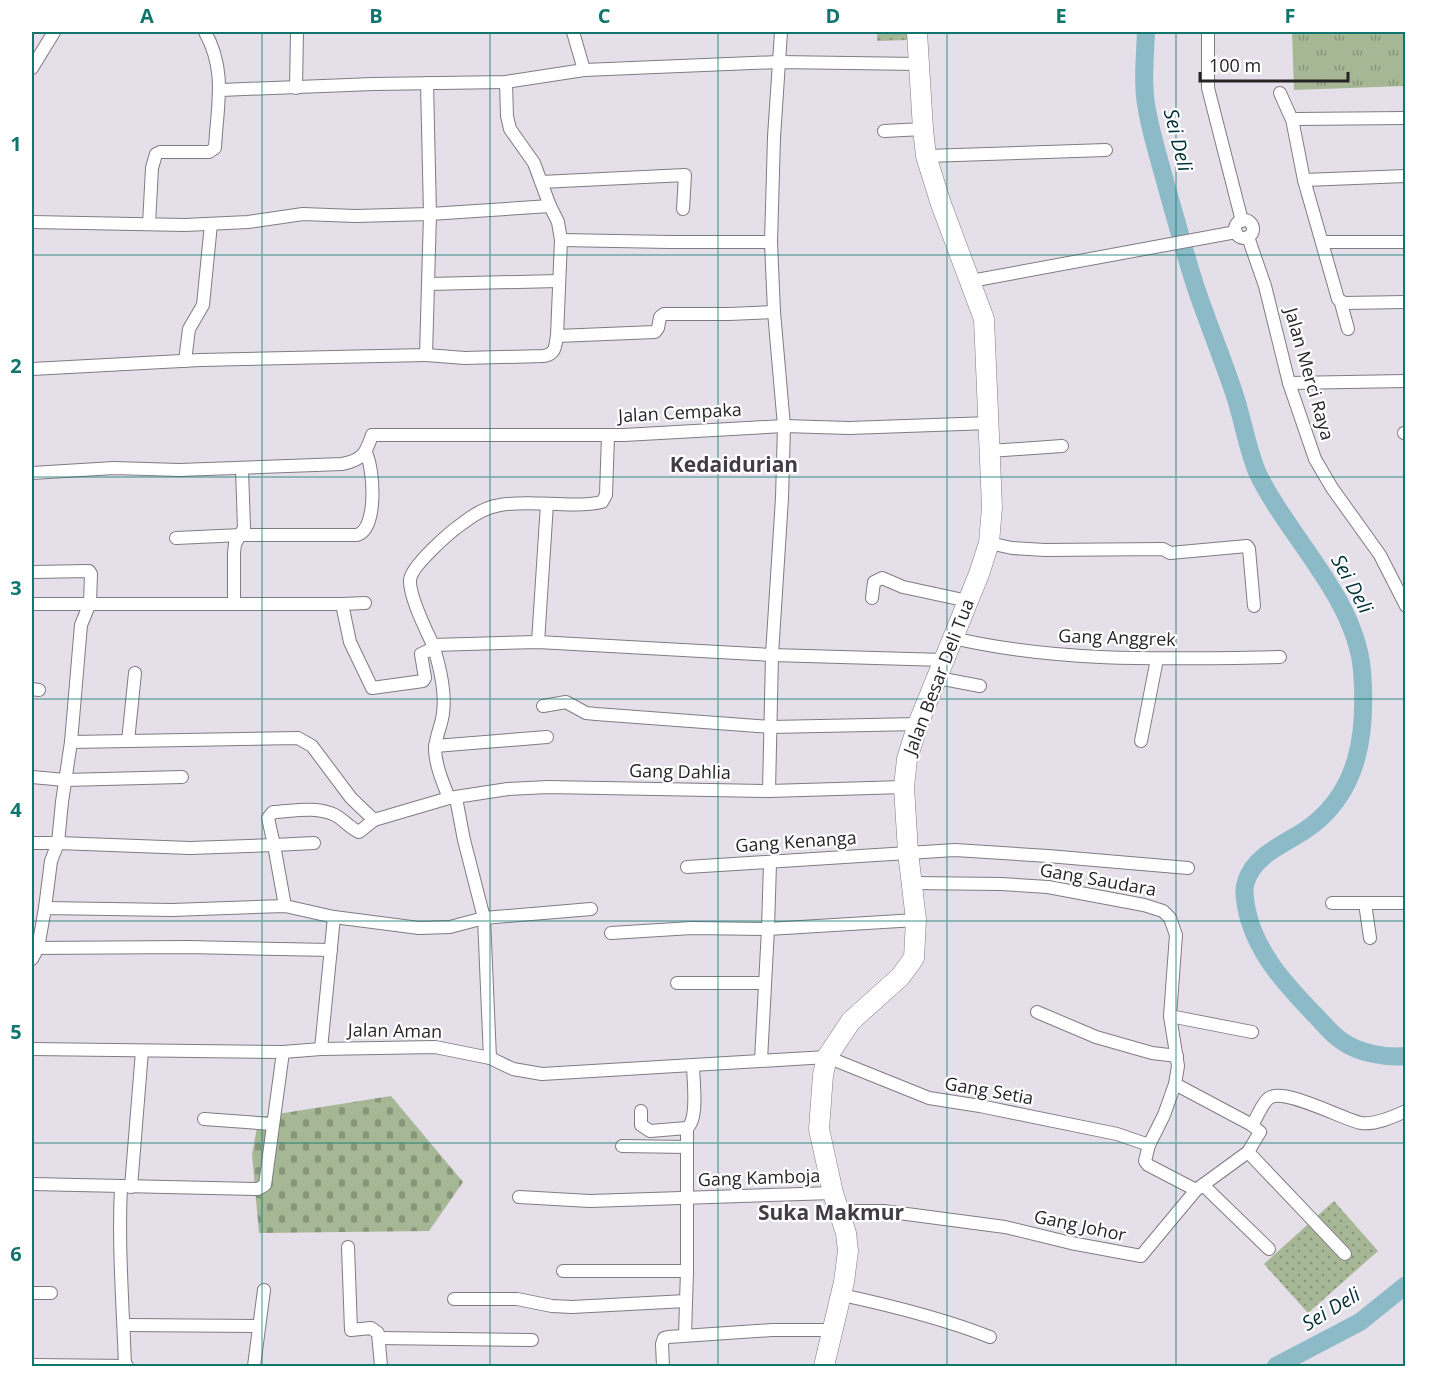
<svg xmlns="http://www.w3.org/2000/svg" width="1437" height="1398" font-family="'Open Sans',sans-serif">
<defs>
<pattern id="grass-dots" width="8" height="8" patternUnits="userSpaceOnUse" patternTransform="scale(1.5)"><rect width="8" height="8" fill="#a6b795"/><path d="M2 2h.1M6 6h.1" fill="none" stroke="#87957a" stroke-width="1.8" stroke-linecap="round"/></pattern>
<pattern id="cemetery-stones" width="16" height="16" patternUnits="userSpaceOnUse" patternTransform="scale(1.5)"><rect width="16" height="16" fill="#a6b795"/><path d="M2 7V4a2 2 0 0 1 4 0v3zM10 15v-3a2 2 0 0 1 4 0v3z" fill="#87957a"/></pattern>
<pattern id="park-tufts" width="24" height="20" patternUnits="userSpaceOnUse" patternTransform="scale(1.5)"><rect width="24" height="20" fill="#a6b795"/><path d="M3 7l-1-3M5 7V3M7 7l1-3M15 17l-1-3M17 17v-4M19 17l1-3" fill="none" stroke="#87957a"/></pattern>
</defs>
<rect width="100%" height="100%" fill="#e5dfe9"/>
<g fill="url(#grass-dots)">
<path d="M877,32H909V40L877,41Z"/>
<path d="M1334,1201L1378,1251L1308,1313L1264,1264Z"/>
</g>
<path fill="url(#cemetery-stones)" d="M391,1096L463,1182L429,1231L259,1233L252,1154L259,1117Z"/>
<path fill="url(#park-tufts)" d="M1292,32H1405V86L1294,90Z"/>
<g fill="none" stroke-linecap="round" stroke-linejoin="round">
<g stroke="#8cbbc7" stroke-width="18">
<path d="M1146,32C1145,57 1142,85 1147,110C1152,138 1161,165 1168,192C1177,223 1185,254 1195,285C1207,321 1222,357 1234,393C1243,419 1247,449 1258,474C1289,538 1355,597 1362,670C1367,732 1360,794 1304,831C1284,844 1253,856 1246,882C1243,889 1245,898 1246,906C1254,951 1285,984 1316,1016C1324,1024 1332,1035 1342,1041C1358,1053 1386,1058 1406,1056"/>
<path d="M1276,1366L1360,1322L1406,1285"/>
</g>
<defs>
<g id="minor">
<path d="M573,32L584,70"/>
<path d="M1208,32V88L1242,221"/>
<path d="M32,68L54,32"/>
<path d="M296,88L297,32"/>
<path d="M221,90L373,84L506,82L584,70L778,62L919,64"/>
<path d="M1280,93L1293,122"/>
<path d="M1406,118L1296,119L1293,124L1304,180L1338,299L1344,303L1406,302"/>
<path d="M884,131L923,129"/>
<path d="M926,156L1106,150"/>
<path d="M1304,180L1406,176"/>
<path d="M541,182L685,175L683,209"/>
<circle cx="1244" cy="229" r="9"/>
<path d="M32,222L185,225L248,222L303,214L355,216L430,214L550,206"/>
<path d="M149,224L152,168L156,154L160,152H209L215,148C217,106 227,71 205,32"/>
<path d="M1248,237L1265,286L1289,383L1315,459L1332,488L1380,555L1406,606"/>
<path d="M561,240L670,242H771"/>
<path d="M1322,242H1406"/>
<path d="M971,281L1236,232"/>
<path d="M429,284L558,281"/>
<path d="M1341,303L1348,329"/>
<path d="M557,336L655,332L658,328L660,317L664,314H729L774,312"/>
<path d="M426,355L465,358L544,356C556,354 555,346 557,336L561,240L558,222L550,206L534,163L510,129L507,116L506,82"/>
<path d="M185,361L189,329L203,305L211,224"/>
<path d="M32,369L200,360L426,355L430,214L427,83"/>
<path d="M1289,383L1406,381"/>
<path d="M1404,433L1406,434"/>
<path d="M608,435L606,495L602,502C569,509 533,499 500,505C487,507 473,515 463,523C451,531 411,566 410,580C409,596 426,630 433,645L538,642L772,655L944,660"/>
<path d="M990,451L1062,446"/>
<path d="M32,473L114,468L179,470L342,464C363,460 366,453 372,435H624L784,426L849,428L990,423"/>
<path d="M176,538L241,535H357C378,529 374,469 366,453"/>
<path d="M989,543L1012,548L1045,550L1163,549L1170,553L1247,546L1249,549L1254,606"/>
<path d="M32,572L89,571L91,574L90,603L81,625L71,742L62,802L58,843H32"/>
<path d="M872,598L874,582L882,578L903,587L968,601"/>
<path d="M234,603V553L235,544L244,528L242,469"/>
<path d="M32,604H342L350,642L372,688L423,681L425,678L421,654L434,648"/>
<path d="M342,604L365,603"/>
<path d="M953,638C1060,663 1171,659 1280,657"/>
<path d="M538,642L547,504"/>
<path d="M433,645C440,667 446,691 443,713C442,725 435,737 435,750C436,767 443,783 449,798"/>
<path d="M938,678L980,686"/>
<path d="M32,689L39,690"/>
<path d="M543,706L566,702L586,713L596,714L771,727L918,724"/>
<path d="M128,741L135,673"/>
<path d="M1141,741L1157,659"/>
<path d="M71,742L298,738L312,746L351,798L374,820L449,798L508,789L548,787L769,791L904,787"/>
<path d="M435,746L547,737"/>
<path d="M32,777L65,780L182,777"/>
<path d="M769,791L772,655L782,498L784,426L774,312L771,242L774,137L781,32"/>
<path d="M456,798L464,840L484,918L490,1058"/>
<path d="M314,843L274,845L268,818L273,812C294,811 316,806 335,815C344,820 350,828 359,832L374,820"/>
<path d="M687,867L955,850L1048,856L1188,868"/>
<path d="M912,883L1001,884L1048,887L1144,905L1163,911L1170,918L1176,935L1170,1016L1178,1066L1175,1084L1164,1115L1149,1145L1145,1161L1148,1165L1196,1190"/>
<path d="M1332,903H1406"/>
<path d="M1365,903L1370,938"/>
<path d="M45,908L51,861L58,843L190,848L274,845L285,906"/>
<path d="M611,933L692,928L768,929L916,920"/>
<path d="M32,948L188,947L331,950"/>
<path d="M32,959L38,948L45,908L172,910L285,906L334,917L419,928L450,927L484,918L591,909"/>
<path d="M677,983H765"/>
<path d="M1037,1012L1096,1037L1152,1053L1177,1056"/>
<path d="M1170,1016L1252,1032"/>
<path d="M32,1049L283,1052L321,1049L435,1047L490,1058L513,1069L542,1074L827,1057L929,1098L980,1106L1117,1134L1149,1145"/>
<path d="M321,1049L334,917"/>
<path d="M761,1060L768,929L770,863"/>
<path d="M641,1111V1125L650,1131L687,1128"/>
<path d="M204,1119L272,1124"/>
<path d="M1252,1125C1257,1118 1262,1103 1269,1098C1284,1087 1344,1120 1361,1123C1375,1125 1393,1117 1406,1111"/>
<path d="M622,1146L687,1147"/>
<path d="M1248,1152L1345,1254"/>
<path d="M32,1184L258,1189L265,1185L283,1052"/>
<path d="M1203,1185L1269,1249"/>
<path d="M121,1186C118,1247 123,1306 125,1366"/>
<path d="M131,1187L142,1051"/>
<path d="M519,1197L590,1201L833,1193"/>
<path d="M840,1211H884L1005,1227L1071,1243L1141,1256L1196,1190L1248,1152L1260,1132L1252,1125L1175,1084"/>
<path d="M348,1247L351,1330L371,1328L378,1333L381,1366"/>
<path d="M563,1271H687"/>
<path d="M32,1293H51"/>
<path d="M842,1295C893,1306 942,1318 990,1337"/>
<path d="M454,1299H517L552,1306L572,1307L686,1301"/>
<path d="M125,1325L259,1326"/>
<path d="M685,1335L687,1271V1128C699,1119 693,1080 693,1065"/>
<path d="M379,1338L532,1340"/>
<path d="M32,1365L127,1366"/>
<path d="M254,1366L264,1290"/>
<path d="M663,1366L662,1344L664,1338L668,1337L772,1330H832"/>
</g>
<path id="primary" d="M824,1366L844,1282L848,1251L846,1233L833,1193L819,1129L823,1075L827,1057L851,1021L900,977L914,958L916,920L908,852L904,787L907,759L918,724L979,574L989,543L992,507L984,319L941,204L926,156L923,129L917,32"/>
</defs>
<use href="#minor" stroke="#807b83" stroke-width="14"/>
<use href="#primary" stroke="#807b83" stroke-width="21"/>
<use href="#minor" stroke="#fff" stroke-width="12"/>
<use href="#primary" stroke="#fff" stroke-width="20"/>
</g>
<path fill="none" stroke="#0f766e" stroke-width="1.5" stroke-opacity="0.55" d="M262,32V1366M490,32V1366M718,32V1366M947,32V1366M1176,32V1366M32,255H1406M32,477H1406M32,699H1406M32,921H1406M32,1143H1406"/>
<g text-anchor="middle" stroke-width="4.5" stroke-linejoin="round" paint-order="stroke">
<g font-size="18" fill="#262427" stroke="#fff">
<text transform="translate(1309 374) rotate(74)" y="6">Jalan Merci Raya</text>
<text transform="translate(680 413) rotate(-3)" y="6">Jalan Cempaka</text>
<text transform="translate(1117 638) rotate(2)" y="6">Gang Anggrek</text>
<text transform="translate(939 677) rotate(-69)" y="6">Jalan Besar Deli Tua</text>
<text transform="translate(680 772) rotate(1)" y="6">Gang Dahlia</text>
<text transform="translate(796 842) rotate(-4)" y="6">Gang Kenanga</text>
<text transform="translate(1098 880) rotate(10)" y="6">Gang Saudara</text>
<text transform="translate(395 1031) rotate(1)" y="6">Jalan Aman</text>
<text transform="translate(989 1091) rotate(10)" y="6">Gang Setia</text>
<text transform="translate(759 1178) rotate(-2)" y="6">Gang Kamboja</text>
<text transform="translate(1080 1226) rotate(12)" y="6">Gang Johor</text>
</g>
<g font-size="20" font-style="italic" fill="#04323c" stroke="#fff">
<text transform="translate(1178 140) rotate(76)" y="7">Sei Deli</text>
<text transform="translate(1352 584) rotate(61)" y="7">Sei Deli</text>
<text transform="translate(1331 1309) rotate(-31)" y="7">Sei Deli</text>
</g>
<g font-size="21" font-weight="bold" fill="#413d44" stroke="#fff">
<text x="734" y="472">Kedaidurian</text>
<text x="831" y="1220">Suka Makmur</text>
</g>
</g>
<rect width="1437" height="1398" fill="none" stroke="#ffffff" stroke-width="66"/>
<path d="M1200 72v9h148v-9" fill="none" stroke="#262427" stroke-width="3"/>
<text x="1209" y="72" font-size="18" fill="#262427" stroke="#ffffff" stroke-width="4.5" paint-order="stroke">100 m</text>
<rect x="33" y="33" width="1371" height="1332" fill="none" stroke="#0f766e" stroke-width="2"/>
<g font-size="20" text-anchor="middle" font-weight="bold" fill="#0f766e">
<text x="147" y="23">A</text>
<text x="376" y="23">B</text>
<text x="604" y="23">C</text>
<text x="833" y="23">D</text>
<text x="1061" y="23">E</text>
<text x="1290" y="23">F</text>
<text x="16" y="151">1</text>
<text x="16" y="373">2</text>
<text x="16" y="595">3</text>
<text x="16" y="817">4</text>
<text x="16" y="1039">5</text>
<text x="16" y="1261">6</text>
</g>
</svg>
